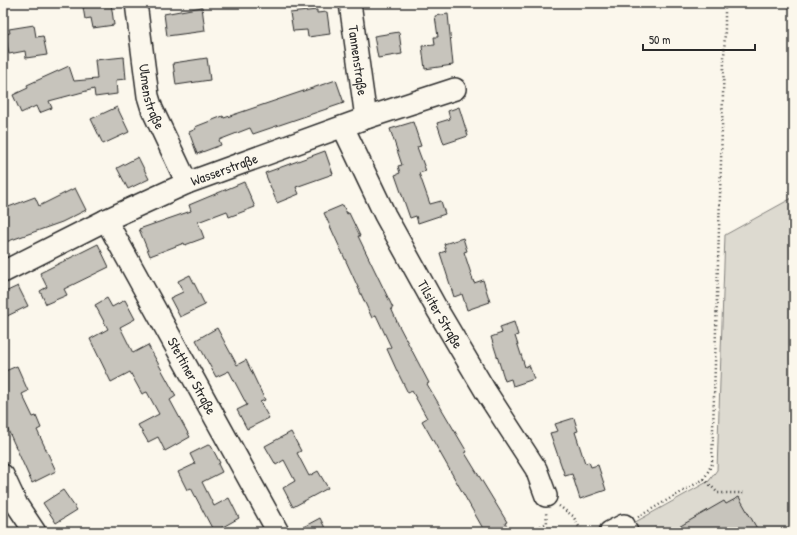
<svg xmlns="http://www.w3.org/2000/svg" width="797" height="535" font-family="'Patrick Hand',sans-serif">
<rect width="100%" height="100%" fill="#fbf7ec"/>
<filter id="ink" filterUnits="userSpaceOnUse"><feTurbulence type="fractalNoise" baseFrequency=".025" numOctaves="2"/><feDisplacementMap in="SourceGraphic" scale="8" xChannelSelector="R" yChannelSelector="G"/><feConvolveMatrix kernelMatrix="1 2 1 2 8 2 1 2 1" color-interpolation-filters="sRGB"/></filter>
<g filter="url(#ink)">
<path fill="#dddad0" stroke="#84827e" d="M794,197V532H634L630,525L709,481L717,470L725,235Z"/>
<g fill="#c7c4bc" stroke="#2b2b2b">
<path d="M111,3L114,25L93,28L91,18L85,19L83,7Z"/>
<path d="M202,7L205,31L167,36L164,14Z"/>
<path d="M317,10V13L327,12L330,34L308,37L307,30L293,31L290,13Z"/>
<path d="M448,14L453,65L425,69L422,46L435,45L434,37H438L435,16Z"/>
<path d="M34,25L36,37L43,36L47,55L26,58L25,51L9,54L5,34L10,33L9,29Z"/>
<path d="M399,32L402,54L378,58L374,36Z"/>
<path d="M124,57L126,79L116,80L117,94L95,97L94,89L49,101L52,108L39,113L36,106L21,113L13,95L28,88L27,85L69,66L74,81L97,79L95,60Z"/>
<path d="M207,58L210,80L176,85L173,63Z"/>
<path d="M336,80L344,103L253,134L250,128L219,140L221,145L197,154L189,132L196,129L195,127L223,116L224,118Z"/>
<path d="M117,107L129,132L103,144L91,119Z"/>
<path d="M459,107L468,136L444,144L437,123L450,119L448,111Z"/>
<path d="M413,122L421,146L417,147L426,171L419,173L430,204L441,201L445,214L418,223L416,216L410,218L395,175L400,173L398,166L402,165L390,129Z"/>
<path d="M325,151L333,174L296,187L299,194L277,203L265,173Z"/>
<path d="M138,157L149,179L128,189L117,168Z"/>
<path d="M244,182L255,207L229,217L227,211L198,222L204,238L185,245L184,243L150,256L139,229L191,211L189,205Z"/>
<path d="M75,188L86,210L62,222L3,243V209L35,197L39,206Z"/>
<path d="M343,205L347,214L349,213L360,236H358L393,308H391L398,324L429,383L427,384L467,452L465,453L507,522L505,523L510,532H485L422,421L427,418L412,391L408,393L397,371L387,349L391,347L376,315L372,318L324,213Z"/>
<path d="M463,238L467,251L464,252L474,283L483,280L490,302L467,310L462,294L454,297L440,253L446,251L444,244Z"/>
<path d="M98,244L109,267L64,289L67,295L46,304L40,291L47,287L40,273Z"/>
<path d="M190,275L205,305L180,317L170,298L183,292L178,281Z"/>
<path d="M18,286L28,306L3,318V293Z"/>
<path d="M107,298L112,307L125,300L135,319L120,327L133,353L148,345L176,396L170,400L190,437L165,451L158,437L148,442L138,425L159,414L147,392L142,394L130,372L111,382L90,339L108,329L95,305Z"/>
<path d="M514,322L518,335L515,336L525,367L529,365L534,379L513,386L511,379L505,381L491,337L502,333L500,327Z"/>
<path d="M217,328L237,365L246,360L265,400L260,402L269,418L247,429L237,410L247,405L229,371L216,377L196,340Z"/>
<path d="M17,366L28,391L22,394L33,417L36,416L41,428L37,430L56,471L32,483L3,419V372Z"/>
<path d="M574,418L578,431L575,432L585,463L589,462L591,467L598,465L606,490L580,499L572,474L565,476L550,433L558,431L555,424Z"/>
<path d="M291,432L301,451L297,453L309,476L318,471L328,488L293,507L283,488L295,481L284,460L276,465L265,446Z"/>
<path d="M210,444L220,463L218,464L222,472L202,482L214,506L229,498L239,518L214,532L191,488L187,490L178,472L195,464L190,454Z"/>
<path d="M63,490L77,510L56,523L43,503Z"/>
<path d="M739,497L759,532H670L724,501L726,504Z"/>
<path d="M320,518L327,532H294Z"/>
</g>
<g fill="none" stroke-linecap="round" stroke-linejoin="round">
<defs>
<g id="minor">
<path id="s1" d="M136,3L148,96L152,109L187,183"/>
<path id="s2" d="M350,3L366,118"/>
<path id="s3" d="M343,127L385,215L438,311L486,392L536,469L546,496"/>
<path id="s4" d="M106,220L278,532"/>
<path id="s5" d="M3,272L106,220L187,183L366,118L455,89"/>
<path d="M3,475L17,505L35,532"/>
<path d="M610,532L624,525L627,532"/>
</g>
</defs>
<use href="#minor" stroke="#2b2b2b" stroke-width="24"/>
<g stroke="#2b2b2b" stroke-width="2.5" stroke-dasharray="1 3" stroke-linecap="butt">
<path d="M704,479L718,493H746"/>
<path d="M559,506L573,516L582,532"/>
<path d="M638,517L704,479L712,464L725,27V3"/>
<path d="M530,532L547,523L546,512"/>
</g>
<use href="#minor" stroke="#fbf7ec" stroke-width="21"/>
</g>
</g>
<g text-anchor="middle" stroke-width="3" stroke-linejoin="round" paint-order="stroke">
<g font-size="14" fill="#2b2b2b" stroke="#fbf7ec">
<text dy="5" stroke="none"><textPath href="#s2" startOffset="58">Tannenstraße</textPath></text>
<text dy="5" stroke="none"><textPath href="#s1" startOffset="95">Ulmenstraße</textPath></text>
<text dy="5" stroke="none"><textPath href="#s5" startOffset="244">Wasserstraße</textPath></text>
<text dy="5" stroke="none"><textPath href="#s3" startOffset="211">Tilsiter Straße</textPath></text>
<text dy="5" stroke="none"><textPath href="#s4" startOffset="178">Stettiner Straße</textPath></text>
</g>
</g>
<rect width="797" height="535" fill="none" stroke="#fbf7ec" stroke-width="16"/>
<rect x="8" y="8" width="781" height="519" fill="none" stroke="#2b2b2b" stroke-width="1.5" filter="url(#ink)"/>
<path d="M643 44v6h112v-6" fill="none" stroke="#2b2b2b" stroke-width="2"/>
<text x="649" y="44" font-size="12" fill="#2b2b2b" stroke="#fbf7ec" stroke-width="3" paint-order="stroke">50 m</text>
</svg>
